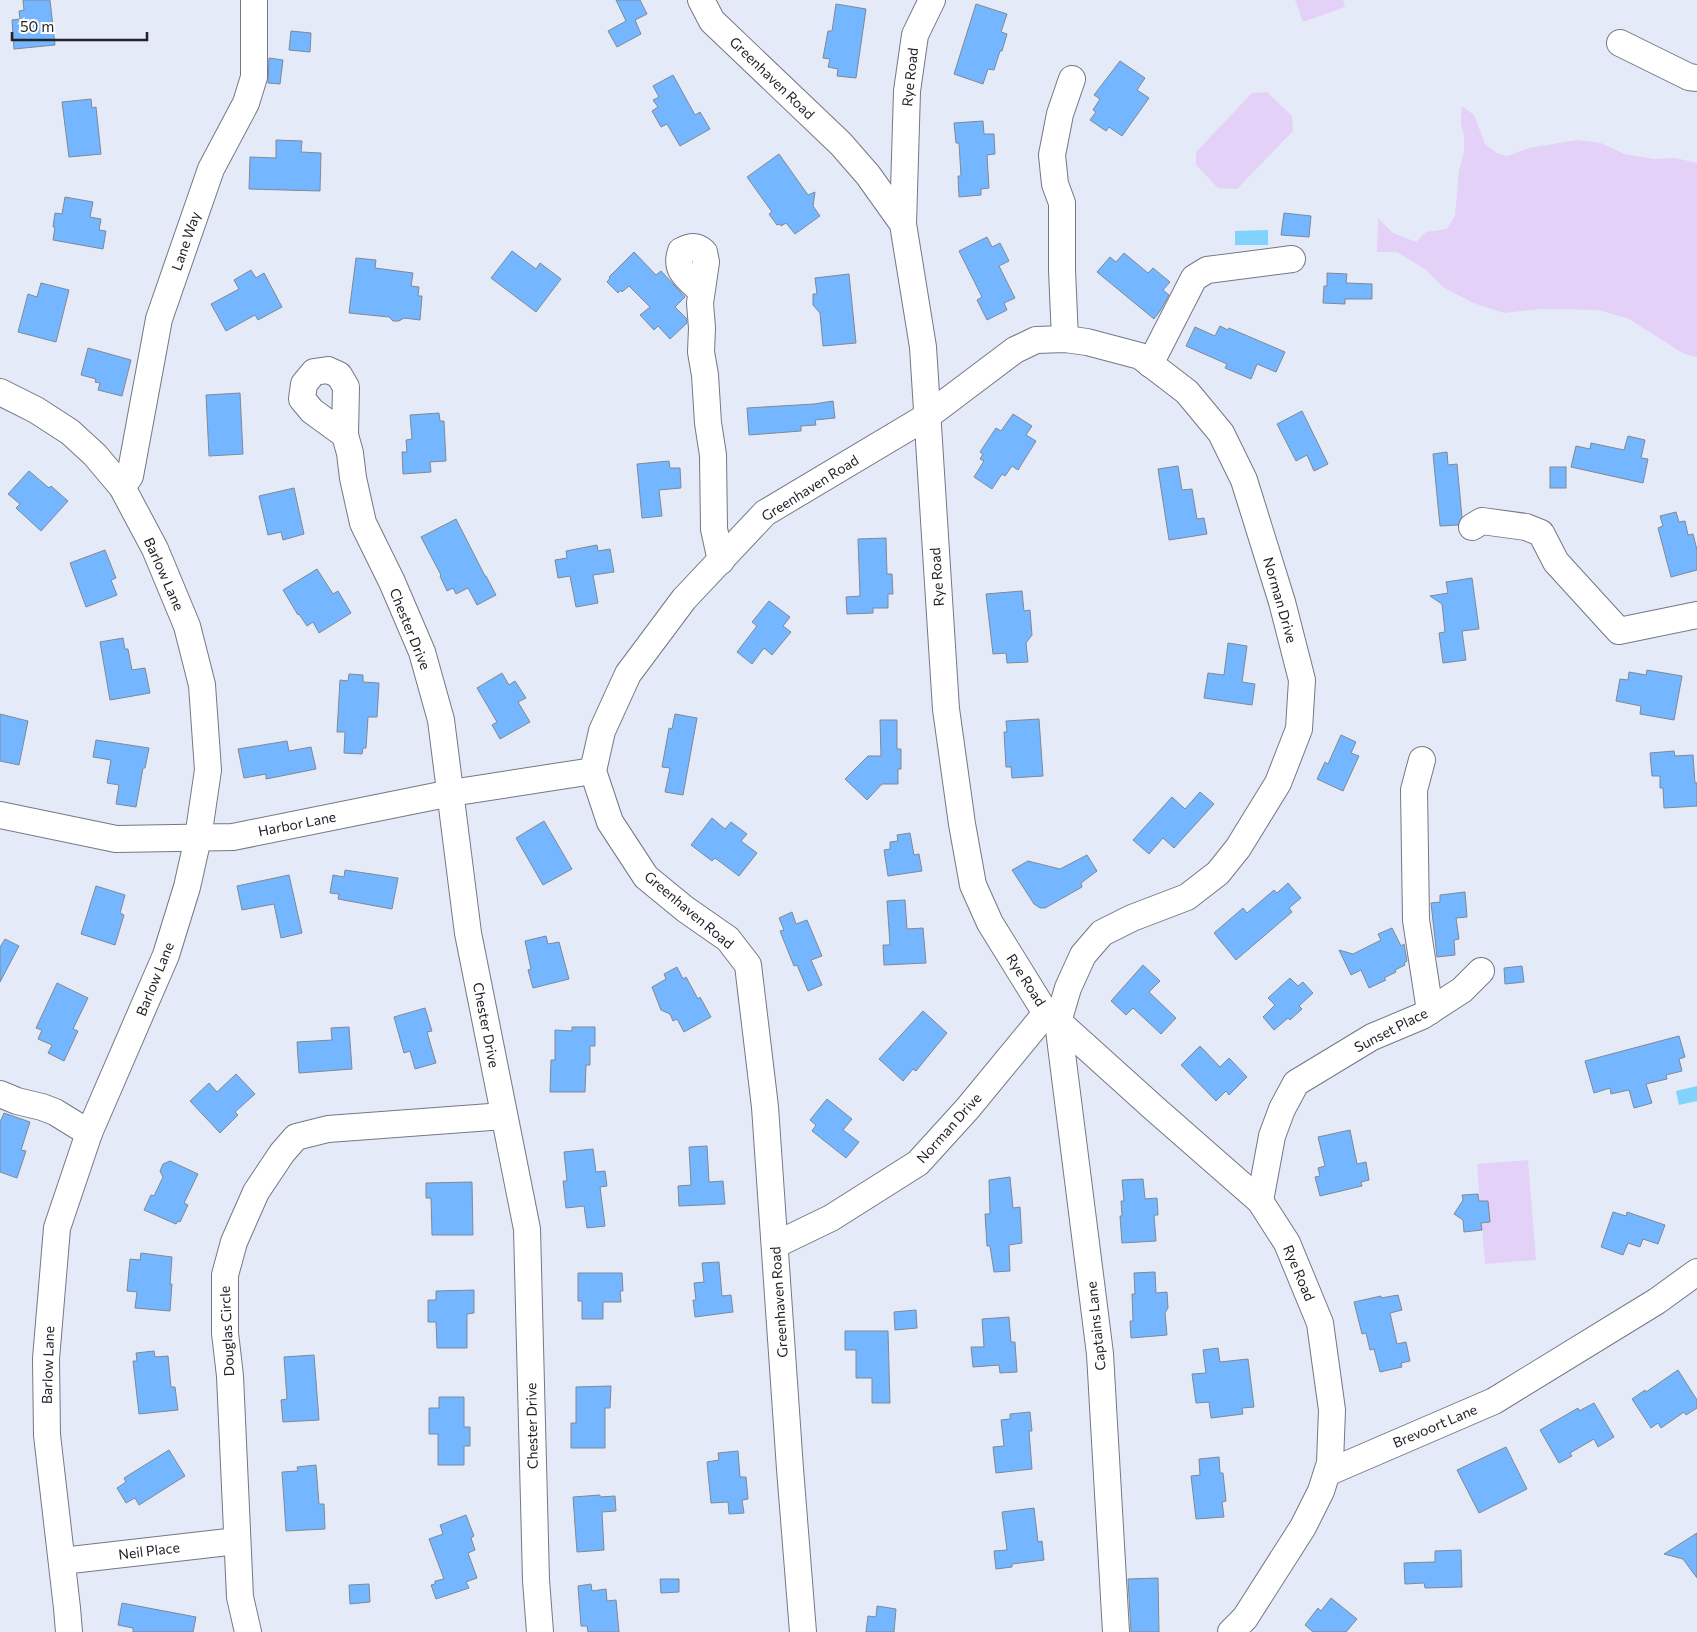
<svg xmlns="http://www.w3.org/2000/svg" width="1697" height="1632" font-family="Commissioner,sans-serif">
<rect width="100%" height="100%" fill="#e5eaf8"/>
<g fill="#e4d1f7">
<path d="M1295,0H1343L1345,7L1303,22Z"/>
<path d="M1267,92L1292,116L1293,131L1237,189L1218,188L1196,165V152L1252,93Z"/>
<path d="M1462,106L1474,115L1485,144L1497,153L1507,156L1529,148L1577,140L1601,143L1624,154L1654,159L1675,158L1697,163V357L1684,354L1629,319L1599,310L1540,309L1505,313L1473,303L1443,287L1425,269L1397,252H1377L1378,218L1393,233L1416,242L1426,232L1447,229L1455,216L1459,171L1464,152V136L1461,123Z"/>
<path d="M1528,1160L1536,1260L1485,1264L1477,1164Z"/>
</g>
<g fill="#81d2fd">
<path d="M1268,230V245H1235V231Z"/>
<path d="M1697,1086V1101L1679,1105L1676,1091Z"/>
</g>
<g fill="#74b6ff" stroke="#808994">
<path d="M23,0H50L55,45L14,49L12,20L20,19L19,11L24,10Z"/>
<path d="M616,0H640L647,14L635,20L641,34L617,47L608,31L626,21Z"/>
<path d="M836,4L866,9L856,78L837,76L838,69L828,67L830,59L823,58L828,31H832Z"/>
<path d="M976,4L1007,14L1001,32L1007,34L1002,51H1000L994,70L988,69L983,84L954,74Z"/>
<path d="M291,31L311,33L310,52L289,50Z"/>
<path d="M269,58L283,60L280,84L268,83Z"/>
<path d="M1120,61L1145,78L1137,90L1149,98L1122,136L1109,127L1106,131L1090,120L1096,112L1093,110L1100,99L1094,95Z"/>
<path d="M673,75L695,115L700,112L710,129L680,146L667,124L661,127L652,111L658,107L653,100L659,97L653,86Z"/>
<path d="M91,99L92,108L96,107L101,154L69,157L62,102Z"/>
<path d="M983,121L984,134H994L995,154L987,155L989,188L981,189V195L959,197L958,176H961L959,143H956L954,123Z"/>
<path d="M276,140L302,141L301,152L321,153L320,191L249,189L250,157L276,158Z"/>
<path d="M779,154L808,195L815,192L813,206L820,216L795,234L786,223L781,226L780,224L777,225L769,214L772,212L747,177Z"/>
<path d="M65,197L93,202L90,217L101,219L99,230L106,231L103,249L53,240L55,227H53L55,213L62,214Z"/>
<path d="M1284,213L1311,216L1309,237L1281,235Z"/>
<path d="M987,237L992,247L1000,243L1009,261L999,266L1015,298L1004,303L1007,310L987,320L977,300L982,297L959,251Z"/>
<path d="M512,251L536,269L540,263L561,279L536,312L491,278Z"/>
<path d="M634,252L656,275L661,271L685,297L675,307L686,318L687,323L670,339L658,326L654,330L640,315L650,307L629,286L622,292L621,290L618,293L607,282L610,278L609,277Z"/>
<path d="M1124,253L1148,273L1153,268L1170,282L1163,290L1169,295L1160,311L1154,319L1097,272L1110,257L1116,262Z"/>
<path d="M356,258L376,260L375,268L413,273L411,286L419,287L418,296H422L420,320L404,318L399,321H393L389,317L349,313Z"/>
<path d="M251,270L256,278L264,273L282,307L258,320L255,315L226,331L211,304L239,289L234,280Z"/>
<path d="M1327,273L1347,274L1346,283L1372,284V299H1345V304L1323,303L1324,286H1327Z"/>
<path d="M849,274L856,343L823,346L820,313L813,305V294H817L815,278Z"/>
<path d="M41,283L69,290L56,342L18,332L28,294L37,297Z"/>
<path d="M1220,326L1228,330L1229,328L1285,352L1276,372L1257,364L1251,379L1225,368L1227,364L1186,346L1195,327L1215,336Z"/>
<path d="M88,348L131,360L122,396L98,390L100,383L95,382L96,379L81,375Z"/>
<path d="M240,393L243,454L209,456L206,395Z"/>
<path d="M833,401L835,418L815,420L816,425L801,426V431L749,435L747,408L814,404Z"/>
<path d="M1302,411L1328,464L1314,471L1307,455L1296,461L1277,424Z"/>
<path d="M439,413L440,421H444L446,461L430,462L431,472L403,474L402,452H407L406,440L412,439L410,415Z"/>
<path d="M1013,414L1032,426L1026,435L1036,441L1018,470L1012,466L1005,476L1002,474L992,489L974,477L984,461L980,459L983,454L980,452L996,428L1001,431Z"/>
<path d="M1628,436L1645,440L1641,458L1648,459L1643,483L1571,467L1576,446L1590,449L1591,443L1624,450Z"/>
<path d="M1447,452L1448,465L1457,464L1462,517L1458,525L1440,526L1433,454Z"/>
<path d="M669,461L670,468H680L681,488L659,490L662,516L642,518L637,464Z"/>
<path d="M1178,466L1182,490L1192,489L1197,519L1204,518L1207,534L1169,540L1158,469Z"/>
<rect x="1550" y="467" width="16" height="21"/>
<path d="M29,471L49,488L51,486L68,501L41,531L16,508L20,504L8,494Z"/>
<path d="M294,488L304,534L283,540L281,532L268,535L259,496Z"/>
<path d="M1676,512L1679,522L1685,521L1688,535L1693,534L1697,550V570L1671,577L1658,528L1663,526L1660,516Z"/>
<path d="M456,519L485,576H486L496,595L477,605L468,588L456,594L453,588L447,591L440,576L441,575L421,537Z"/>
<path d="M886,538L887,574H892L893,594H888V608H873V613L847,614L846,597L860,596L858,539Z"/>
<path d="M597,545L598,551L610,549L614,572L593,575L598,603L576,607L570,576L558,578L555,560L567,558L566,551Z"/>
<path d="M105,550L116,578L111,580L117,595L86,607L70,563Z"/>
<path d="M317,569L333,594L338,591L351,613L319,633L313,622L307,626L299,614L298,615L283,590Z"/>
<path d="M1472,578L1479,629L1462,631L1466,660L1443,663L1439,633L1445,632L1442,604L1430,596L1448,593L1446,582Z"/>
<path d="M1022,591L1024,611L1030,610L1032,635L1026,643L1028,662L1007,663L1006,653L993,654L986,594Z"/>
<path d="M769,601L790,617L783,626L791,632L772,655L764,648L752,664L737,652L757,626L752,622Z"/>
<path d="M123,638L125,649H128L132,670L145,668L150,693L110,700L100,642Z"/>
<path d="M1228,643L1247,646L1242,682L1255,684L1252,705L1204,698L1208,673L1224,675Z"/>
<path d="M1647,670L1682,676L1674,720L1640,714L1641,706L1616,701L1620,679L1628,680L1629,672L1646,675Z"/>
<path d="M502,673L509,685L515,681L526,698L518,702L530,722L500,739L492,725L497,722L477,688Z"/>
<path d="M349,674L363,675V682L379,683L377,717H368L366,748H363L362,754L344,753L345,732H337L340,680L348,681Z"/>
<path d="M0,714L28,721L19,765L0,761Z"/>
<path d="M675,714L697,718L683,795L665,792L670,768L662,767L669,728L672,729Z"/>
<path d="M1039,719L1043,776L1012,778L1011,767H1006L1004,732H1007L1006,721Z"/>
<path d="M880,720H897V749H901V769H898V784H882L867,800L845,779L868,756H881Z"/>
<path d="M1341,735L1356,742L1351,753L1359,756L1343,791L1317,779L1325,762L1328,764Z"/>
<path d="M96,740L149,748L145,768H143L136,807L116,804L119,785L107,783L111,760L93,757Z"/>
<path d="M287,741L289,751L311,747L316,769L266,779V774L244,778L238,749Z"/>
<path d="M1674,751L1675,756L1693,755L1695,783H1697V806L1664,808L1663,788H1660V776H1652L1650,753Z"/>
<path d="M1200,792L1214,804L1174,848L1163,838L1149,854L1133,840L1172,797L1185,809Z"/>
<path d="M712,818L725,829L731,822L747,834L741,841L757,853L739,876L715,858L712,861L691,845Z"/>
<path d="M544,821L572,869L543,885L516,838Z"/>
<path d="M910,833L914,855L919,854L922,871L888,876L884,850L890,849V842L898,841L897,835Z"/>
<path d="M1087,855L1097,871L1081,883L1082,887L1045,908H1040L1034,904L1012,870L1028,861L1060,869Z"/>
<path d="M345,870L398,878L392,909L338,899L339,894L330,893L333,875L344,877Z"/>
<path d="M289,875L302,933L281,938L274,904L242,910L237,886Z"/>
<path d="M1288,883L1301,898L1289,908L1292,912L1236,960L1214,933L1243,908L1247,913L1274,890L1277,893Z"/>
<path d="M96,886L125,895L120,913L124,915L115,945L81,934Z"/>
<path d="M1465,892L1467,917L1456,918L1459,939L1454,940L1455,955L1437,957L1431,903L1440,902V895Z"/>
<path d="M905,900L907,929L923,928L926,963L884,965L883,945H890L887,901Z"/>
<path d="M792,912L796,924L807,920L822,956L811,960L822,985L808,991L797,965L794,966L780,931L784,930L779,918Z"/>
<path d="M1392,928L1401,946L1404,944L1407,961L1404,963L1405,965L1395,970L1396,972L1384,978L1386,980L1369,988L1361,970L1351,975L1339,950L1353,954L1381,940L1378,934Z"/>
<path d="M546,936L548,944L559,942L569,979L533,988L528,970L531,969L525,941Z"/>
<path d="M5,939L19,946L0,982V947Z"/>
<path d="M1143,965L1160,981L1149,992L1176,1018L1161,1034L1133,1008L1126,1015L1111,1001Z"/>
<path d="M1522,966L1524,982L1505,984L1504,968Z"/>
<path d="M677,967L683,979L686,977L698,999L700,997L711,1017L684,1032L677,1019L673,1021L670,1014L661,1010L652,987L666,979L664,974Z"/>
<path d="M1290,978L1298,986L1303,982L1313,993L1299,1006L1302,1009L1290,1020L1288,1018L1274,1030L1263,1017L1275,1005L1268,998Z"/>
<path d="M57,983L88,998L73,1029L78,1031L64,1061L48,1053L52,1045L38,1039L42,1030L36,1028Z"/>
<path d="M425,1008L432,1031L427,1032L436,1063L415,1069L410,1051L404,1053L394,1017Z"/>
<path d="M923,1011L947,1033L916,1071L913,1069L903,1081L879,1059Z"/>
<path d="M349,1027L352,1069L299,1073L297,1042L332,1040L331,1028Z"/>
<path d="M572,1027H595V1046H590V1065H586L585,1092H550L551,1060H555V1030L572,1031Z"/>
<path d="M1679,1036L1685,1057L1679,1059L1682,1071L1666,1075L1667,1079L1646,1084L1652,1103L1634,1108L1629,1090L1611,1094L1610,1088L1594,1093L1585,1061Z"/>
<path d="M1200,1046L1220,1067L1229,1058L1247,1077L1229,1095L1226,1091L1216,1101L1181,1065Z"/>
<path d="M236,1074L255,1094L235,1112L238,1115L220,1133L190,1101L209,1083L217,1092Z"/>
<path d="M827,1099L852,1119L843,1130L859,1142L846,1158L812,1131L816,1125L810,1120Z"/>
<path d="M4,1113L30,1122L21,1150L26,1151L17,1178L0,1172V1122Z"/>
<path d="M1350,1130L1357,1164L1366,1162L1369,1180L1361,1182L1362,1186L1320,1196L1315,1177L1320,1176L1318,1168L1325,1166L1318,1137Z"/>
<path d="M707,1146L709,1182L723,1181L725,1204L679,1206L678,1186L691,1185L689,1147Z"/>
<path d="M593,1149L596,1172L605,1171L607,1186L600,1187L605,1226L587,1228L584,1206L566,1208L563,1181H567L564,1152Z"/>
<path d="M170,1161L198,1174L184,1203L188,1205L180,1222L178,1221L176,1224L144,1210L151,1195L154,1196L163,1177L160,1171L163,1164Z"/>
<path d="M1010,1177L1013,1208L1020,1207L1022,1243L1009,1245L1010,1271L994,1272L990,1246H987L985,1214H990L989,1180Z"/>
<path d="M1143,1179L1145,1199L1157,1198L1158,1215H1154L1156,1241L1122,1243L1120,1216H1122L1121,1201H1124L1122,1180Z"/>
<path d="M472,1182L473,1235H432L431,1198H426V1183Z"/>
<path d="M1478,1194L1479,1201H1488L1490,1222L1481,1223L1482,1230L1464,1232L1463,1220L1454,1214L1463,1200L1462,1195Z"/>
<path d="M1613,1212L1626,1216L1627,1212L1665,1225L1658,1244L1643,1239L1640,1247L1628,1243L1623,1255L1601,1247Z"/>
<path d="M141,1253L172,1257L170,1284H172L170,1311L135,1308L137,1292L127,1291L130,1259L140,1260Z"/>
<path d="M719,1262L722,1296L731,1295L733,1312L695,1317L693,1300H696L694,1283L704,1282L702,1263Z"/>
<path d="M1155,1272L1156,1293L1167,1292L1168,1308L1165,1313L1167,1335L1131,1338L1130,1321H1133L1132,1294H1135L1134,1273Z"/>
<path d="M578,1273H622L623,1291H620L621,1302H603V1319H582V1301H578Z"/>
<path d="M474,1290V1313L467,1314V1348H437L436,1322H428V1300H436V1291Z"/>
<path d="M1398,1295L1402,1310L1390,1313L1397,1344L1406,1342L1410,1361L1401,1363L1402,1367L1380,1372L1374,1349L1370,1350L1366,1333L1362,1334L1354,1302L1381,1296V1298Z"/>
<path d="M916,1310L917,1328L895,1330L894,1312Z"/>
<path d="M1009,1317L1011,1342H1015L1017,1372L1000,1373L999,1365L973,1367L971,1347H984L982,1319Z"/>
<path d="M845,1331H888L890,1403H872V1378H856V1350H845Z"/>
<path d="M1218,1348L1220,1362L1248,1359L1254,1407L1242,1408L1243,1414L1211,1418L1209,1402L1196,1403L1192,1374L1206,1373L1203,1350Z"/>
<path d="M154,1351L155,1357L168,1356L171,1387H175L178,1410L139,1414L133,1361H137L136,1353Z"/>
<path d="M314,1355L319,1420L283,1422L281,1400L287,1399L284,1357Z"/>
<path d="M1678,1370L1697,1400V1408L1686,1415L1684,1412L1661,1428L1658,1423L1651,1428L1632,1399L1645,1390L1646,1392Z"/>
<path d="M611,1386L610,1408H605V1448H571V1423H576V1387Z"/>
<path d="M439,1397H464V1427H470V1446H464V1465H438V1434H429V1408H439Z"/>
<path d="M1594,1403L1614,1437L1598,1447L1594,1439L1570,1453L1572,1456L1559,1463L1540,1430L1578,1408L1579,1411Z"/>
<path d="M1030,1412L1032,1431H1029L1032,1469L996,1473L993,1447L1004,1446L1001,1420L1010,1419V1414Z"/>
<path d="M1506,1447L1527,1489L1479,1513L1457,1470Z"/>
<path d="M169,1450L185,1476L139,1505L135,1498L126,1503L117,1488L126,1482L124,1478Z"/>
<path d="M738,1451L740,1477H746L748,1499L742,1500L744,1513L729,1514L728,1502L711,1503L707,1462L719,1460L718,1453Z"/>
<path d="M1219,1457L1220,1473H1223L1226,1501L1222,1502L1224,1517L1196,1519L1191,1476L1200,1475L1199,1459Z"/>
<path d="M316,1465L319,1504H324L325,1529L286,1531L282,1472L298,1471L297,1467Z"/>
<path d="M600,1495V1497L615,1496L616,1511L602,1512L604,1550L577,1552L573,1497Z"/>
<path d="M1034,1508L1038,1542L1042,1541L1044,1560L1012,1564V1567L996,1569L994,1551L1007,1550L1002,1512Z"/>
<path d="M466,1515L474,1536L471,1538L475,1550L468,1553L477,1578L466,1582L469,1588L436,1599L431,1585L435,1584V1581L444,1579L429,1539L443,1534L440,1525Z"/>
<path d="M1697,1533V1578L1683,1559L1664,1554Z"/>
<path d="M1461,1550L1462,1587L1425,1588L1424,1583L1405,1584L1404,1563L1435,1562V1551Z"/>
<path d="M1158,1578L1159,1632H1131L1128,1579Z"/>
<path d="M660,1579H679V1592L661,1593Z"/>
<path d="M369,1584L370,1602L350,1604L349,1585Z"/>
<path d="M591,1584L592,1591L606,1589L607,1601L616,1600L619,1632H588L587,1626H581L578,1586Z"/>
<path d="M1331,1598L1357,1619L1346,1632H1313L1305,1625L1318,1608L1321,1611Z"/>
<path d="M122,1603L196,1617L193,1632H133V1628L118,1625Z"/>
<path d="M877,1606L896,1609L894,1632H866L868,1616L876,1617Z"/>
</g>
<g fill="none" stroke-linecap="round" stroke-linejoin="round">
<defs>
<g id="minor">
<path d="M701,0L712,21L841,144L868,175L903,224L923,347L946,709L962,824L973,885L990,923L1042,1007L1155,1109L1260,1201L1287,1243L1320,1323L1332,1410L1330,1463L1321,1491L1303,1527L1245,1618L1231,1632"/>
<path d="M1620,43L1689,77L1697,78"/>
<path d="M903,224L907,91L915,35L932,0"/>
<path d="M701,291C688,278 674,271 681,251C691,246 696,245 704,252L706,262L700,303L702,328L701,352L705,375L708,423L713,455L714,529L721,561"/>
<path d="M1065,339L1062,270V203L1055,184L1052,155L1060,114L1072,79"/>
<path d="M1150,364L1194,278L1207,270L1292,259"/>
<path d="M0,392L36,410L70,432L95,455L122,487L155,549L187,626L202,685L208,770L198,838L187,887L166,955L89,1133L57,1228L46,1359L47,1435L67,1608L69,1632"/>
<path d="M345,435L312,411L302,399L304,384L314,372L328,370L339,375L346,387L345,435L350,453L353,478L363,523L392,582L422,652L441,720L468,933L527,1229L536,1580L540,1632"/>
<path d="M122,487L130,476L159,319L211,169L246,103L254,77V0"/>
<path d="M1472,527L1482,521L1526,527L1541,533L1556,562L1619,631L1697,615"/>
<path d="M1422,760L1414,790L1416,920L1430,1011"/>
<path d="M0,815L116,839L233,837L451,793L593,771"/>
<path d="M0,1094L17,1101L42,1107L55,1112L89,1133"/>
<path d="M1260,1201L1272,1136L1282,1109L1296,1083L1372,1037L1422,1016L1462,990L1481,971"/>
<path d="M775,1245L831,1218L918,1163L968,1108L1047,1012"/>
<path d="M1327,1473L1494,1401L1657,1301L1697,1272"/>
<path d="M62,1561L237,1541"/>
<path d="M248,1632L240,1597L230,1376L225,1333V1275L234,1242L256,1192L282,1153L296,1137L328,1129L504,1116"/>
<path d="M803,1632L790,1469L765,1107L748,965L728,939L685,909L646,877L610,822L593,771L602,731L628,674L684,599L765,513L926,417L1015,350L1036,340L1065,339L1087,342L1140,356L1187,392L1221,433L1244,480L1282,602L1302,680L1299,729L1278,783L1238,848L1218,873L1187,897L1132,918L1102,933L1083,955L1068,988L1058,1022L1100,1354L1116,1632"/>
</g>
</defs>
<use href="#minor" stroke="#747884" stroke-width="28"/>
<use href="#minor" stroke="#fff" stroke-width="26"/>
</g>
<g text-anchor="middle" stroke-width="4.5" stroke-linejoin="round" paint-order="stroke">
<g font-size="14" fill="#212227" stroke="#fff">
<text transform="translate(910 77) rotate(-84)" y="5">Rye Road</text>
<text transform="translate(772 78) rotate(44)" y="5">Greenhaven Road</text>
<text transform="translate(186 241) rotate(-71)" y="5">Lane Way</text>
<text transform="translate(810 488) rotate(-32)" y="5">Greenhaven Road</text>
<text transform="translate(164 574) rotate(66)" y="5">Barlow Lane</text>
<text transform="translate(937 577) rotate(-94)" y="5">Rye Road</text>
<text transform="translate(1280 600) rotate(74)" y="5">Norman Drive</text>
<text transform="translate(410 629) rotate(68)" y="5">Chester Drive</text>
<text transform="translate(297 824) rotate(-11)" y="5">Harbor Lane</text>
<text transform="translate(689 910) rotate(40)" y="5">Greenhaven Road</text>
<text transform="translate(155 979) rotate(-68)" y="5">Barlow Lane</text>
<text transform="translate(1026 980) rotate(57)" y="5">Rye Road</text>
<text transform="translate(486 1025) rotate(79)" y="5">Chester Drive</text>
<text transform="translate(1391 1030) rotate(-27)" y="5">Sunset Place</text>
<text transform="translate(949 1128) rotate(-48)" y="5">Norman Drive</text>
<text transform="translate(1299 1273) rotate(67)" y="5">Rye Road</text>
<text transform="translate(779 1302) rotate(-94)" y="5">Greenhaven Road</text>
<text transform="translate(1096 1326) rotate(-96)" y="5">Captains Lane</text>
<text transform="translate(227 1331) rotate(-93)" y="5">Douglas Circle</text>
<text transform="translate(48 1365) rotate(-88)" y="5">Barlow Lane</text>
<text transform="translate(532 1426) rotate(-91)" y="5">Chester Drive</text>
<text transform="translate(1435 1426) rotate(-23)" y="5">Brevoort Lane</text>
<text transform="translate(149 1551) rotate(-7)" y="5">Neil Place</text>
</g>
</g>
<path d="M12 32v8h135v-8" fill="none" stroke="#212227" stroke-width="2.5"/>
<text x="20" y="32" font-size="15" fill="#212227" stroke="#ffffff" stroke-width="4" paint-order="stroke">50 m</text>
</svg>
